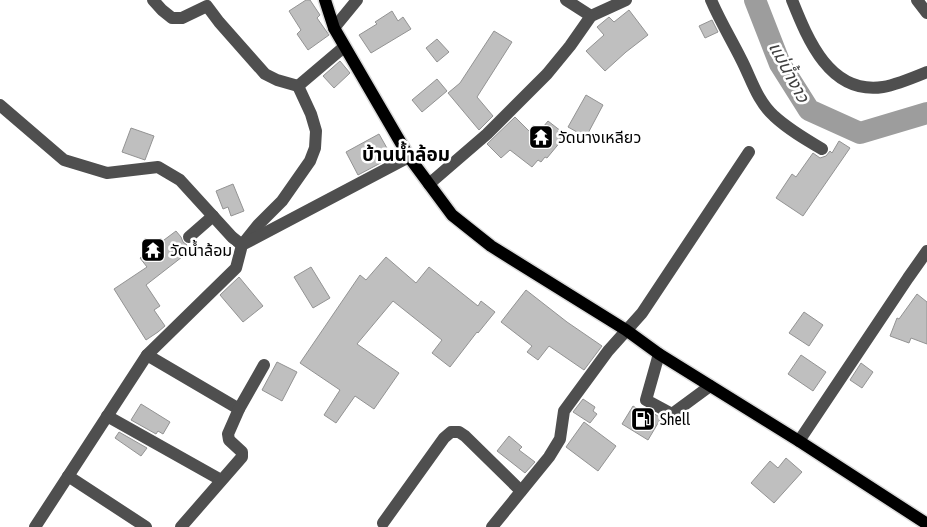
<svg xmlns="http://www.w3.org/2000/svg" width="927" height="527" font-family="'Asap Condensed','Noto Sans Thai',sans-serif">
<rect width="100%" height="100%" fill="#fff"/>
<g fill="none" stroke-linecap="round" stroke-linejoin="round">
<path stroke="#9d9d9d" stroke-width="22" d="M755,0L780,64L809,110L860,133L927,113"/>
</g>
<g fill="#bfbfbf" stroke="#939393">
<path d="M306,0H310L320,15L317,18L329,35L308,50L297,34L301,30L289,11Z"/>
<path d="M629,10L648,35L626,52L605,71L586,51L604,35L597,27L609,17L614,22Z"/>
<path d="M392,11L398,21L403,17L411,29L371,53L359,35L377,24L375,22Z"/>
<path d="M712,20L718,32L705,38L699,26Z"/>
<path d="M494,31L512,42L477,97L493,116L479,130L448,93L460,83Z"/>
<path d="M437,39L449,52L437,62L426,48Z"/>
<path d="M340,61L350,73L334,88L323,76Z"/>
<path d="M437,79L447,91L422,112L412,100Z"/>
<path d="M586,95L603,105L586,137L568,127Z"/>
<path d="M515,117L535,137L548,121L566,135L547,158L545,157L541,162L538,160L532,167L510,150L501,158L487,144Z"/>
<path d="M131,128L154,136L145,160L122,152Z"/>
<path d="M379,134L392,157L358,175L346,152Z"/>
<path d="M839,141L850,148L803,216L776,198L792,174L796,177L813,153L820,158L826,156L830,151L832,153Z"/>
<path d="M233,184L244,211L231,216L228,207L223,209L216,191Z"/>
<path d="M176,231L181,237L183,242L187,245L191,250L146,285L160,306L154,310L165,326L158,332L146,340L114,289L147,267L140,258Z"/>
<path d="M386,257L416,283L429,267L478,306L481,301L495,312L478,333L477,332L450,367L432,353L442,340L393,301L357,344L399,373L374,409L355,396L336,423L324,415L340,390L300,363L360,275L366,280Z"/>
<path d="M311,267L330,298L313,308L294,277Z"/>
<path d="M239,277L263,306L243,322L220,295Z"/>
<path d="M526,290L567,322L602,346L584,370L549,346L538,360L527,352L532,346L501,322Z"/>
<path d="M917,294L927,302V344L911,338L909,343L890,336L897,318L899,319Z"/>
<path d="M804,312L823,325L809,346L789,333Z"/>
<path d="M801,355L826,372L813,391L788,374Z"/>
<path d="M277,362L297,372L282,401L262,390Z"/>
<path d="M861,363L873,372L862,388L850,380Z"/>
<path d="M583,399L595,407L593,411L597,414L590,423L573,412Z"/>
<path d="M141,404L170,422L163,434L158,431L156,434L131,420Z"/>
<path d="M633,406L646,414L648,410L661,418L648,440L622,424Z"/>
<path d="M584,422L616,446L598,471L566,447Z"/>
<path d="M119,432L147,448L141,456L115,438Z"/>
<path d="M509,436L522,447L519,450L535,462L525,473L497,451Z"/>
<path d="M786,458L802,472L774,503L751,483L770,461L778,468Z"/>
</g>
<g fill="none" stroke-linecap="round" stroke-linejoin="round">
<defs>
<path id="major" d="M325,0L334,28L409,157L452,215L491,246L626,330L659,354L799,441L927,524"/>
</defs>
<use href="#major" stroke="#dbdbdb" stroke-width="15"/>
<g stroke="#4f4f4f" stroke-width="12">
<path d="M566,0L591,16"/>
<path d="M711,0C720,21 731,39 741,59C751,78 757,101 774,116C788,129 805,139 822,149"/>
<path d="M792,0C808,40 830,95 883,87C895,85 915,77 927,72"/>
<path d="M917,0L927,13"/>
<path d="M334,28L357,0"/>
<path d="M298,86L344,47"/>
<path d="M0,105L64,160L107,173L158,167L180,180L232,237L242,245L258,225L282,201L310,161L315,148L316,131L311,114L298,86L277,80L265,74L219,22L207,6L182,18H172L162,10L153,0"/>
<path d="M429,184L487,134L547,74L570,46L591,16L626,0"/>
<path d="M189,237L213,216"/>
<path d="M659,354L646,400L672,414L710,386"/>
<path d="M147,355L239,409"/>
<path d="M107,416L221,480"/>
<path d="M799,441L908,278L927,251"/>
<path d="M68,476L146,527"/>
<path d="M383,523L444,438L451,432H459L465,436L521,491"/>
<path d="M35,527L147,355L236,268L242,245L409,157"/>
<path d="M181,527L242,457V452L229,440L228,434L239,409L264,365"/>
<path d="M492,527L549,457L560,439L564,411L608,351L642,313L749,152"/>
</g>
<use href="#major" stroke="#000" stroke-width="12"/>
</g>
<defs>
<symbol id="temple-square" viewBox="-11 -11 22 22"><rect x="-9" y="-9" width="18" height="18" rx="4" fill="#000" stroke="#fff"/><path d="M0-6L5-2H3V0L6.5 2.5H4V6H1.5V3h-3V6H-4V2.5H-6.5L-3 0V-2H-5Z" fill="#fff"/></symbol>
<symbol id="fuel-square" viewBox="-11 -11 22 22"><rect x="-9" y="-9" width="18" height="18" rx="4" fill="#000" stroke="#fff"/><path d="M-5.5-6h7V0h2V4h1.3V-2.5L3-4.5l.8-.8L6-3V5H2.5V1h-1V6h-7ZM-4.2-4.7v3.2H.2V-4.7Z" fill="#fff"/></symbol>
</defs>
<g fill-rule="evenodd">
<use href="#temple-square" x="527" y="123" width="28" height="28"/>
<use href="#temple-square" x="139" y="236" width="28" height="28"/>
<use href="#fuel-square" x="629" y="405" width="28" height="28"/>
</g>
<g text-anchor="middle" stroke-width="5" stroke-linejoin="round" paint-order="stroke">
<g font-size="16" fill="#000" stroke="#fff" text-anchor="start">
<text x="558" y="143">วัดนางเหลียว</text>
<text x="170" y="256">วัดน้ำล้อม</text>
<text x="660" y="425">Shell</text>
</g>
<g font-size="18" font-style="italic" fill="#3e3e3e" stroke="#fff">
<text transform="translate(789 72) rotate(62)" y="6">แม่น้ำงาว</text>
</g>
<g font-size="19" font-weight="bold" fill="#000" stroke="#fff">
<text x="406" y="161">บ้านน้ำล้อม</text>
</g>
</g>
</svg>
